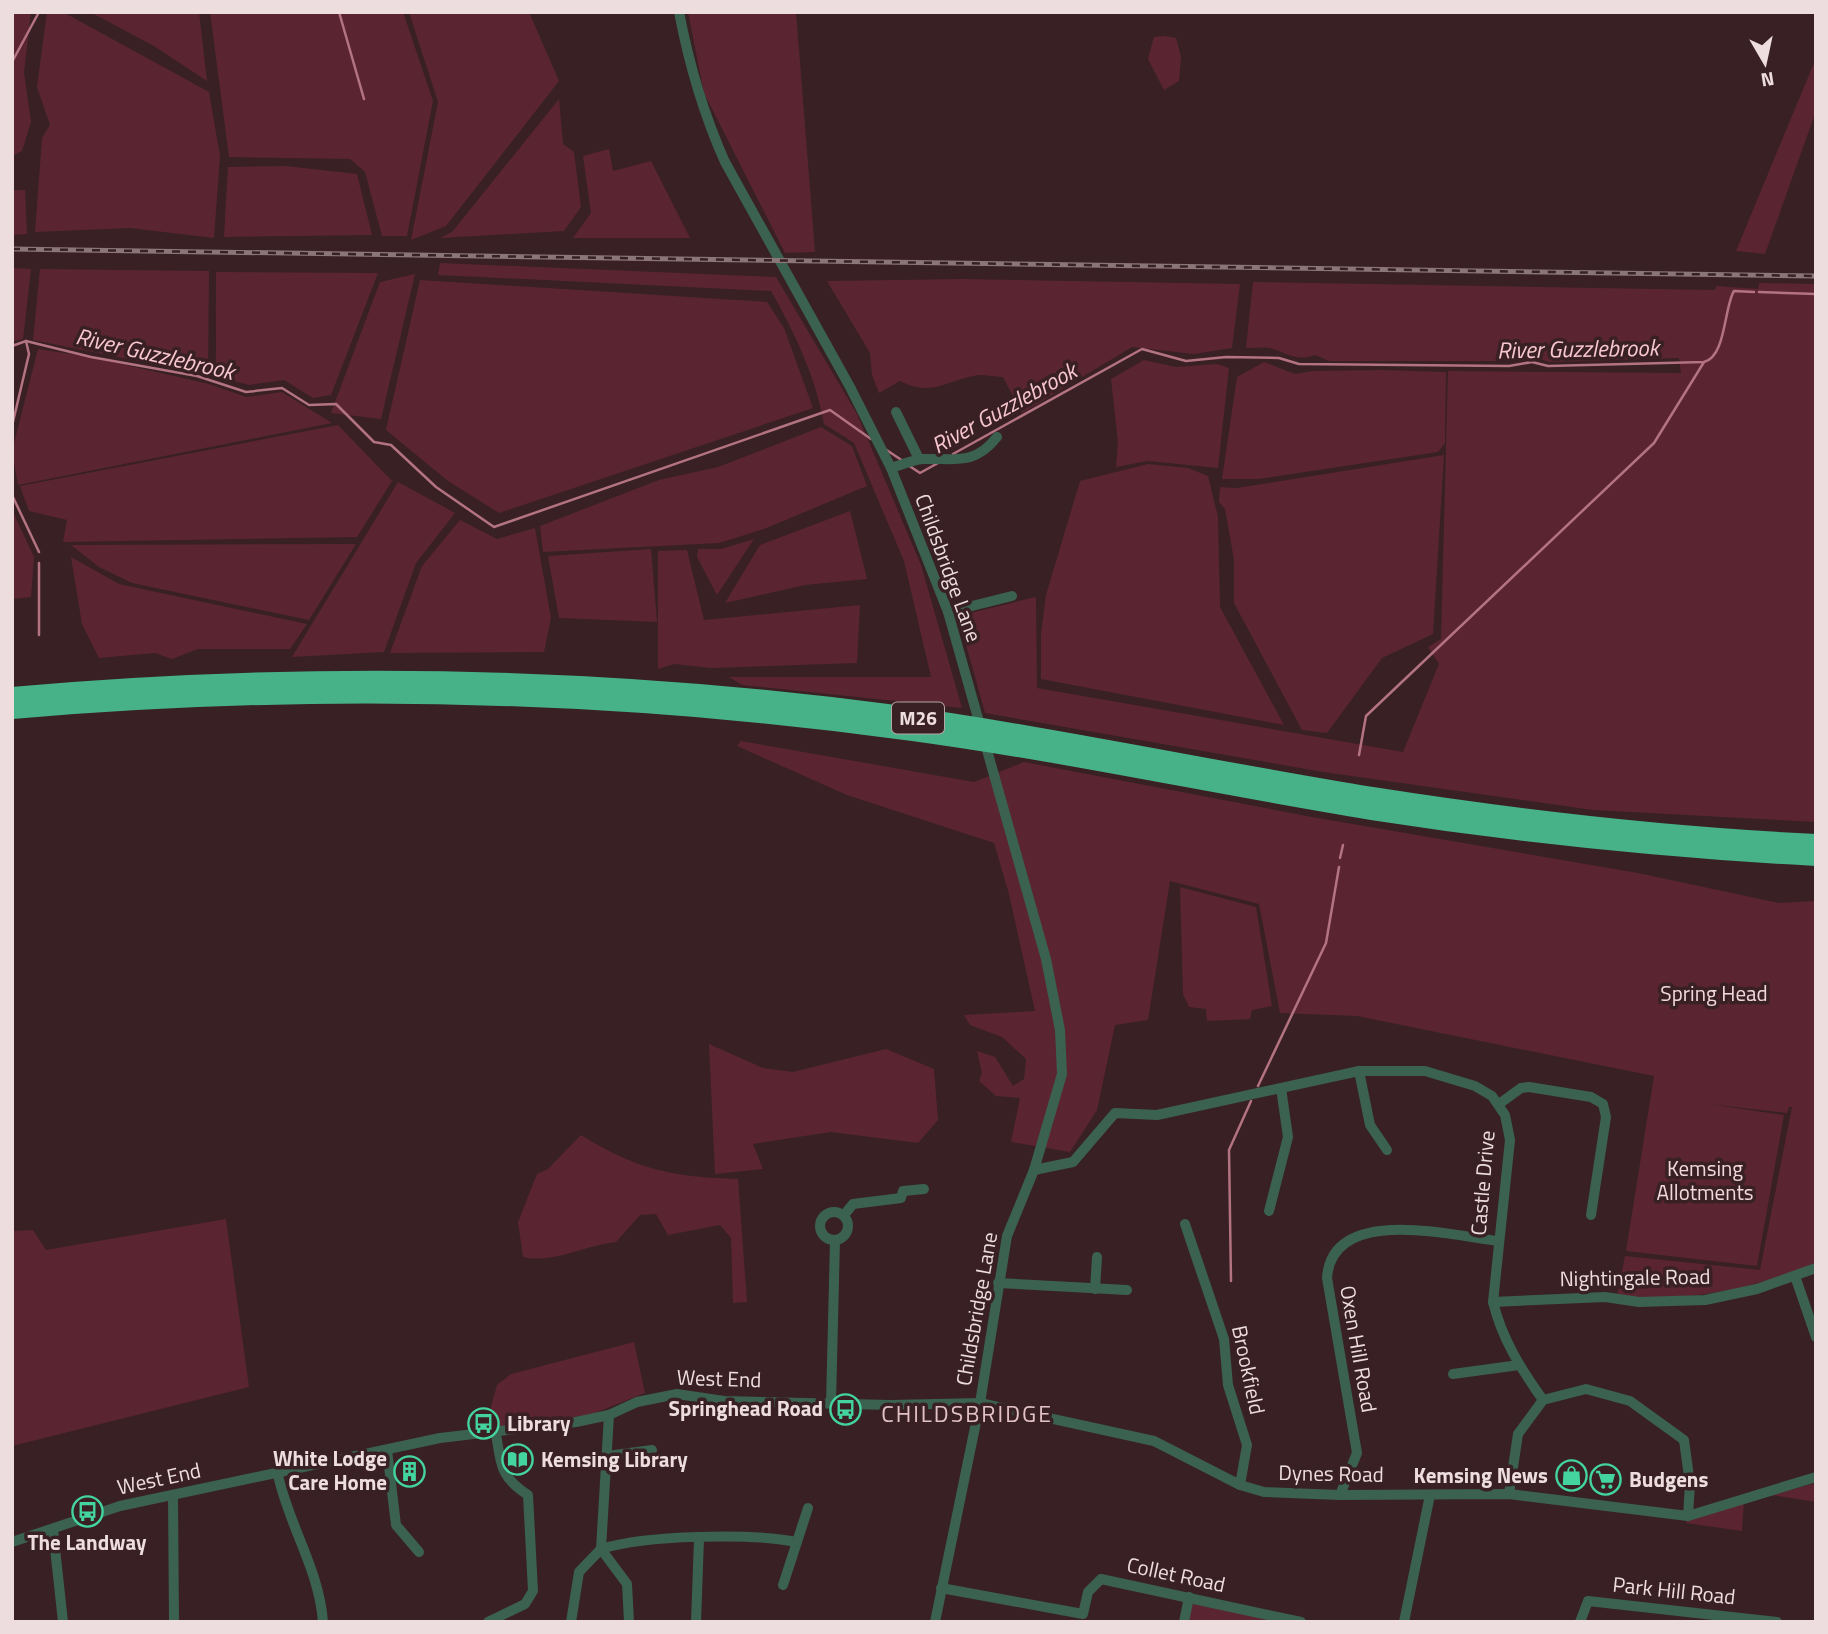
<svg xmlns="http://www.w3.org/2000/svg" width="1828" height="1634" font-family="'Titillium Web',sans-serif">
<rect width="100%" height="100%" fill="#382024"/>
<g fill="#5a2531">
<path d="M12,12H31L24,73L31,122L22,151L12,156Z"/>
<path d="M47,12H63L209,92L220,156L214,238L130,228L35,232L42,138L50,125L37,87Z"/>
<path d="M90,12H199L207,81L154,46Z"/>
<path d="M210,12H403L433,101L407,236H382L365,172L350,159L229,157Z"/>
<path d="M409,12H529L559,81L446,226L411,240L438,102Z"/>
<path d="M688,12H796L815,252L785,253L704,93Z"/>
<path d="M1165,36L1176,38L1181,57L1179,81L1164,90L1148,59L1154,37Z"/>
<path d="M1816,58V111L1765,254L1736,251Z"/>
<path d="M559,99L563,144L574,152L581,207L564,231L440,238L452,232Z"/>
<path d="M609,149L613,171L651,161L690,238H573L591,213L583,156Z"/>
<path d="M286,166L357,174L372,235L224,237L228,167Z"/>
<path d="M12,190H25L27,234L12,235Z"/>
<path d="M440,263L776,277L857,414L921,565L962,708L742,685L729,677H931L904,561L854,443L824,424C816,378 794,331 771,291L438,275Z"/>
<path d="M12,268L31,269L23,339L12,342Z"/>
<path d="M40,269L209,271L208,375L33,340Z"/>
<path d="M216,272L378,273L331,395L313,398L284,380L249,385L216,376Z"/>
<path d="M415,274L381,419L331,413L380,282Z"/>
<path d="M962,279L1240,284L1232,348L1194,354L1132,347L1022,413L1003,377C996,377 987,375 980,375C947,379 934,398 900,381L879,393L872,375L870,353L827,281Z"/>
<path d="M420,280L767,302L784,328L813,408L499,513L448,481L386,430Z"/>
<path d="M1253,282L1715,290L1716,286L1758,289L1759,283L1816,284V822L1593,810L1323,772L985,713L958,616L1036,597L1037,688L1403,752L1439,664L1428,647L1441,639L1448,371L1681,373L1679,358L1549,362L1530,356L1497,361H1329L1315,355C1296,362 1288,353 1270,348C1263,347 1254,348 1246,348Z"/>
<path d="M38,349L91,357L209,384L246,397L282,392L332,423L18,485L12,451Z"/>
<path d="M1144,360L1176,367L1217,364L1229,368L1218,468L1148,461L1116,467L1118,442L1111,379Z"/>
<path d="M1264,362L1295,374L1312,371L1383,370L1446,372L1445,443L1438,452L1258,479H1222L1237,377Z"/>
<path d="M338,425L392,481L357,537L63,542L67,520L29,511L20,486Z"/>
<path d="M821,427L852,446L867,486L764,529L719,543L543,552L540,526L659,480L718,467Z"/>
<path d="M1444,455L1433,634L1382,658L1327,733L1302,730L1234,603V560L1225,509L1219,502L1220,487L1237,488Z"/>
<path d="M1148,464L1188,468L1208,476L1218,517L1220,607L1284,725L1041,679V634L1046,595L1080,481Z"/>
<path d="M398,482L455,513L416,563L384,652L292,657Z"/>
<path d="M12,510L34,557L31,597L12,599Z"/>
<path d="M850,511L867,579L805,585L725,603L760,545Z"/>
<path d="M460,520L497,539L535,528L551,618L544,652L390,653L422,566Z"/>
<path d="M754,539L717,595L697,557L698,549H721Z"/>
<path d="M356,544L309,620L132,583L99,567L71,545Z"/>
<path d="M651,549L657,622L559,618L548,556Z"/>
<path d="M687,550L704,620L860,605L857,663L711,668L674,664L658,669V551Z"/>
<path d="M71,557L119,584L307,624L290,649H198L172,659L155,653L99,658L82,624Z"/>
<path d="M741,741L974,782L1024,762L1312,817L1638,873L1779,903L1816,901V1263C1752,1289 1686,1304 1617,1295L1625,1256L1760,1270L1792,1107H1789L1787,1113L1708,1104L1784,1115L1757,1266L1626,1251L1654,1076L1357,1016L1280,1013L1259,904L1170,881L1148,1020L1115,1025L1097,1110L1070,1152L1011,1142L1020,1098L996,1096L979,1081L982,1073L977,1051L995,1057L1013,1086L1024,1079L1026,1059L1002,1037L970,1025L964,1015L1035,1011L1009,894L994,843L847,795L737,746Z"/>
<path d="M1180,887L1256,907L1272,1006L1252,1010L1250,1019L1207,1021L1206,1009L1189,1007L1183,994Z"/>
<path d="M709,1044L763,1068L793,1072L886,1049L934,1069L938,1120L918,1143L831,1132L753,1144L763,1169L715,1174Z"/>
<path d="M581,1135C637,1170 673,1177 738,1179L747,1302L733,1303L731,1238L720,1225L668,1235L656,1214L640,1215L616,1242C585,1245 554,1264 523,1257L518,1222L537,1174L548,1169Z"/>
<path d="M226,1219L249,1387L12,1446V1231L33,1230L46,1250Z"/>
<path d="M634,1342L645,1393L590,1415L485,1428L497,1385L511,1374Z"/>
<path d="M1816,1483V1502L1772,1495Z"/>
<path d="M1744,1500L1742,1531L1686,1523L1687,1519Z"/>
<path d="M1192,1601L1284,1622H1188Z"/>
</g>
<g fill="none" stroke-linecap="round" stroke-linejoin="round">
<g stroke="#b37380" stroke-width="2.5">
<path d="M339,12L364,99"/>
<path d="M12,62L39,12"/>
<path d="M1759,292L1816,294"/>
<path d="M12,346L26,341L91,357L197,376L246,392L282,388L309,405L336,404L374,442L391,445L436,487L494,527L830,410L871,439"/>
<path d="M12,426L29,354L26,341"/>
<path d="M885,449L903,461"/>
<path d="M953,454L1142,349L1186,361L1226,357L1279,358L1299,364L1509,366L1532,362L1548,366L1704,362C1726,357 1724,307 1734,291L1754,292"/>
<path d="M908,465L920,473L938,463"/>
<path d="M12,495L39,552"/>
<path d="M39,563V635"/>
<path d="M1359,755L1366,716L1654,443L1704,362"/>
<path d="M1340,858L1343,845"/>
<path d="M1258,1086L1326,943L1339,867"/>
<path d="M1231,1281L1229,1150L1251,1101"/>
</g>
<g stroke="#3b6151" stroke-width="10">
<path d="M679,12C689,64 703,113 725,162L850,387L891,468L948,612L1046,959L1060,1030L1062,1074L1034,1170L1007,1236L980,1403L935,1622"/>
<path d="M896,412L919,459"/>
<path d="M891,468C901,465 912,460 923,459C955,458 974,466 997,437"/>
<path d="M948,612L1012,596"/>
<path d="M1359,1071L1370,1125L1387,1150"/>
<path d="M1499,1104L1521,1088L1529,1087L1591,1097L1603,1104L1606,1117L1591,1215"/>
<path d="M1034,1170L1073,1162L1115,1113L1157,1115L1359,1071H1425L1475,1086L1492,1096L1505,1115L1510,1140L1493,1302C1502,1339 1521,1369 1543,1400"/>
<path d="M1269,1211L1288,1137L1281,1088"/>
<circle cx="834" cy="1226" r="14"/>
<path d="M844,1215L853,1204L901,1198L903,1191L924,1189"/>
<path d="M1185,1224L1224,1339L1228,1385L1247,1445L1240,1485"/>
<path d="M1795,1276L1816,1337"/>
<path d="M998,1283L1127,1290"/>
<path d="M1095,1289L1097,1257"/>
<path d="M1493,1302L1605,1297L1639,1302L1705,1300L1757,1289L1816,1268"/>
<path d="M1453,1374L1519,1365"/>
<path d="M831,1403L835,1240"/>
<path d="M609,1415L601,1549C645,1535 751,1533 797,1542"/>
<path d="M387,1450L396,1525L419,1552"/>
<path d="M607,1456L652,1450"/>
<path d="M278,1475C289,1526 319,1569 323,1622"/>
<path d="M1509,1494L1518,1434L1543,1400L1586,1389L1630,1401L1684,1440L1690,1484L1688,1516"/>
<path d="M173,1495L174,1622"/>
<path d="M1340,1495L1357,1453L1327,1278C1332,1205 1449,1235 1497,1241"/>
<path d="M53,1530L63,1622"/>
<path d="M12,1542L120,1506L440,1438L576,1422L609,1415L637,1402L677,1394L724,1401L891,1405L980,1403L1154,1441L1240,1485L1264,1492L1340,1495L1509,1494L1688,1516L1816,1477"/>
<path d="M783,1585L808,1508"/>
<path d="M941,1588L1083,1614L1088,1592L1101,1579L1301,1622"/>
<path d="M488,1622L525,1604L533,1591L528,1495C500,1477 501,1465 496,1434"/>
<path d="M571,1622L579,1572L601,1549L627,1584L629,1622"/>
<path d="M696,1622L699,1539"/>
<path d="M1184,1622L1189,1597"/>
<path d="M1404,1622L1430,1495"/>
<path d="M1580,1622L1588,1601L1777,1622"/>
</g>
<g stroke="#47b188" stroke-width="18">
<path d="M12,696C306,670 603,675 895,714C1055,736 1212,770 1372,796C1519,819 1667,836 1816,843"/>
<path d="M12,710C312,684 615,691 913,732C1067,753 1218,786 1372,811C1519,834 1667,849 1816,857"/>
</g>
<defs>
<path id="rail" d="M12,249L1816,276"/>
</defs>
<use href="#rail" stroke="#8a7579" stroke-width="5"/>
<use href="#rail" stroke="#382024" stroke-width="2.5" stroke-dasharray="8" stroke-linecap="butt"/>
</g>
<defs>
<symbol id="bus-ring" viewBox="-11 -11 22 22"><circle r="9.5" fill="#382024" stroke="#43d4a0" stroke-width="1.5"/><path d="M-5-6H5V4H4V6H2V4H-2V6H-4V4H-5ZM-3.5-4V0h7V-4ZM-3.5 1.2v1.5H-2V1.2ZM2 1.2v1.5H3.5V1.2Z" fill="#43d4a0"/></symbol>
<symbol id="library-ring" viewBox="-11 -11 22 22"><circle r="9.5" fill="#382024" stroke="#43d4a0" stroke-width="1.5"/><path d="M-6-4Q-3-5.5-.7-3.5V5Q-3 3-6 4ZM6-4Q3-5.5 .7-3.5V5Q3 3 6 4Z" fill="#43d4a0"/></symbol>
<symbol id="building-ring" viewBox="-11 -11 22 22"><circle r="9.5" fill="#382024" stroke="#43d4a0" stroke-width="1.5"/><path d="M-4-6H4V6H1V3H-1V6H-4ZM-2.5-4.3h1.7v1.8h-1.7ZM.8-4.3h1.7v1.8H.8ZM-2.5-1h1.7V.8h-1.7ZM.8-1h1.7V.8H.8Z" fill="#43d4a0"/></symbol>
<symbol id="shop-ring" viewBox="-11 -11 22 22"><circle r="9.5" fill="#382024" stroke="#43d4a0" stroke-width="1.5"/><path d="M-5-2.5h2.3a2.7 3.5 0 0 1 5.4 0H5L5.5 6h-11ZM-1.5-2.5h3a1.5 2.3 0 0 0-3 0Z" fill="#43d4a0"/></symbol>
<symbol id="supermarket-ring" viewBox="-11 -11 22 22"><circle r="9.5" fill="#382024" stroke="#43d4a0" stroke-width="1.5"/><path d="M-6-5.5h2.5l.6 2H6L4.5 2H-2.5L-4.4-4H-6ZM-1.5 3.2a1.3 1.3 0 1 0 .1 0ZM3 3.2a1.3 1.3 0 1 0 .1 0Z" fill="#43d4a0"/></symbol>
</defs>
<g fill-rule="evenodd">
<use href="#bus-ring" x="828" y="1392" width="35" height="35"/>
<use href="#bus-ring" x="466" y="1406" width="35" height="35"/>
<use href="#library-ring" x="500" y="1442" width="35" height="35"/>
<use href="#building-ring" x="392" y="1454" width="35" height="35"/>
<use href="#shop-ring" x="1554" y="1458" width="35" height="35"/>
<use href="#supermarket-ring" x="1588" y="1462" width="35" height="35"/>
<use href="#bus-ring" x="70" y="1494" width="35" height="35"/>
</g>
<g text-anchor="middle" stroke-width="7" stroke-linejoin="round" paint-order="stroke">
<rect fill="#382024" stroke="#b7a4a7" stroke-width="2" x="892" y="702.5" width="52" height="31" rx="5"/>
<g font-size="19" font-weight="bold" fill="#eedddf">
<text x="918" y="725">M26</text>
</g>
<g font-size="21" fill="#eedddf" stroke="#382024">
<text transform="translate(948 568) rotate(70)" y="7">Childsbridge Lane</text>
<text transform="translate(1483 1183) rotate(-85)" y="7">Castle Drive</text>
<text transform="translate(1635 1278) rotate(-1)" y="7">Nightingale Road</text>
<text transform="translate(977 1309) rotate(-80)" y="7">Childsbridge Lane</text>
<text transform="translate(1358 1349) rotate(80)" y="7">Oxen Hill Road</text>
<text transform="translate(1248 1370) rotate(78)" y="7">Brookfield</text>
<text transform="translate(719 1379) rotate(2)" y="7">West End</text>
<text transform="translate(1331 1474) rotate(1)" y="7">Dynes Road</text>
<text transform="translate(159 1479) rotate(-12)" y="7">West End</text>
<text transform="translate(1176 1575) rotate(12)" y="7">Collet Road</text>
<text transform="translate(1674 1591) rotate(6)" y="7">Park Hill Road</text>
</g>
<g font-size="21" fill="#f2d8dc" stroke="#382024">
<text x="1714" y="1001">Spring Head</text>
<text x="1705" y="1176">Kemsing<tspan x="1705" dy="24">Allotments</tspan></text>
</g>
<g font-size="21" font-weight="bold" fill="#eedddf" stroke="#382024" text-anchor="end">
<text x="823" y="1416">Springhead Road</text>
<text x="507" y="1431" text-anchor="start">Library</text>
<text x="387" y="1466">White Lodge<tspan x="387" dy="24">Care Home</tspan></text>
<text x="541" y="1467" text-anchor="start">Kemsing Library</text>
<text x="1548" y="1483">Kemsing News</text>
<text x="1629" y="1487" text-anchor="start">Budgens</text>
<text x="87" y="1550" text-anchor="middle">The Landway</text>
</g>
<g font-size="23" font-style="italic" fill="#f8c6cd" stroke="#382024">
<text transform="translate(1578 349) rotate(-1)" y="8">River Guzzlebrook</text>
<text transform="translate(155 354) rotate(13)" y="8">River Guzzlebrook</text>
<text transform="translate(1004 408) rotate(-29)" y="8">River Guzzlebrook</text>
</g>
<g font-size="23" letter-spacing="2" fill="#e3c2c7" stroke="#382024">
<text x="967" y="1422">CHILDSBRIDGE</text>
</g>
</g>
<rect width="1828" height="1634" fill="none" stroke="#eedddf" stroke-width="28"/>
<g transform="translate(1765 63) rotate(171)" stroke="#382024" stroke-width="5" paint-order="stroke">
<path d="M0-5L12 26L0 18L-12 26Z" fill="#eedddf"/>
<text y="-10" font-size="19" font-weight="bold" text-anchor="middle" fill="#eedddf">N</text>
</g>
</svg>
